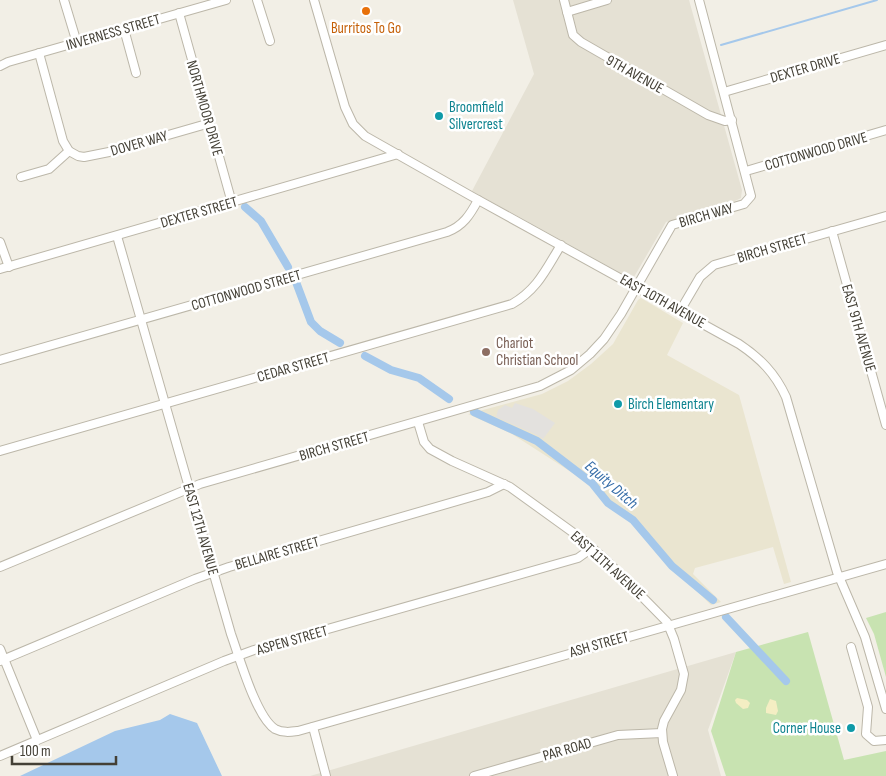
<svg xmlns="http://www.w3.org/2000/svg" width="886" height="776" font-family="'Sofia Sans Condensed',sans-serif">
<rect width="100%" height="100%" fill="#f2efe6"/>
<g fill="#e5e1d4">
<path d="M513,0H689L742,190L741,198L731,203L666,222L634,277H628L472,191L534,74Z"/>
<path d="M736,652L708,730L721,776H310Z"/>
</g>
<path fill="#eae5d0" d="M641,298L683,323L667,355L739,395L791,582L784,584L773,547L695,568L693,574L721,602L711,605L667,562L631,521L610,508L585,481L512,434L468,414L542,394L568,381L591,364L613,344L638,300Z"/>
<g fill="#c8e3b1">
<path d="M886,612V677L874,634L866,618Z"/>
<path d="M808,632L844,760L886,751V776H726L711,731L736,652Z"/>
</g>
<g fill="#f4eec3">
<path d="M737,698L747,700L750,703L748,708L743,709L736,703L735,700Z"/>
<path d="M770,699L776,701L778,711L776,715L766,713V708Z"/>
</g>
<path fill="#e3e1de" d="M515,403L533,409L555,423L543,439L537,435L496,417L498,410L505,405L512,408Z"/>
<path fill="#a5c8eb" d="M170,714L197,723L222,776H20L115,731L160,720Z"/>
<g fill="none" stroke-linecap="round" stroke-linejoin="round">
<path stroke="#a5c8eb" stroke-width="2" d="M721,45L877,0"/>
<g stroke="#a5c8eb" stroke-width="8">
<path d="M245,207L261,221L288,267"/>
<path d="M296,282L311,322L320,331L340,343"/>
<path d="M365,356L391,370L419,378L449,399"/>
<path d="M474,412L537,441L592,483L608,503L633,520L672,566L713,600"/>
<path d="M726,617L786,681"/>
</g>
<defs>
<g id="street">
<path d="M64,0L77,43"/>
<path d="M257,0L270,41"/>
<path d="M314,0L345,107L353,124L365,136L471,196L739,344C760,358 775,373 786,397L837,572L865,637L886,709"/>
<path d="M564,0L573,35L581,42L708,115L725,121L732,120"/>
<path d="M567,12L607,0"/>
<path d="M179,13L232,203"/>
<path d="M124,29L136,73"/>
<path d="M39,53L63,141L69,151L78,156L84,157L109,152L210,123"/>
<path d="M0,66L8,62L226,0"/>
<path d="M724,92L886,45"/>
<path d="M746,171L886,130"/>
<path d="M21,177L49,169L69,151"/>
<path d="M832,231L886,425"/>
<path d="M117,236L231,634C239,656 256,717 275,729C283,733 290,732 298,731L886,564"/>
<path d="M0,242L9,267"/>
<path d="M0,269L398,154"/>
<path d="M680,311L700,277L714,265L886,216"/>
<path d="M0,360L447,232C463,226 470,215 478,200"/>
<path d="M418,422L424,442L430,449L452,461L510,487L582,539L607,561L667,622L674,639L684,674L681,690L664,721L662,729L663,742L673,776"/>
<path d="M0,451L512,304C538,289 546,269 561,245"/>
<path d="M0,567L200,484L540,386L571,370L590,354L604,339L621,314L672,225L744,204L751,196L699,0"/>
<path d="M851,647L868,707L866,734L874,741L886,740"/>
<path d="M0,649L37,740"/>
<path d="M0,661L195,579L229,567L488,492L504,484"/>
<path d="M313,727L326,776"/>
<path d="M0,756L224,661L254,650L578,558L592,548"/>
<path d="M474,776L618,735L662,733"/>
</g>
</defs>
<use href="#street" stroke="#bcb7a9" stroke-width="10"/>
<use href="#street" stroke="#fff" stroke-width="8"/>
</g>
<circle fill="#e8710a" stroke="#fff" stroke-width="2" cx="366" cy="11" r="5"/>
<g fill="#0f9aa8" stroke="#fff" stroke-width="2">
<circle cx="439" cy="116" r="5"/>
<circle cx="618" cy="404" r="5"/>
<circle cx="851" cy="728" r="5"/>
</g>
<circle fill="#8d6e63" stroke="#fff" stroke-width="2" cx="486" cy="352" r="5"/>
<g text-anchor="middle" stroke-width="5" stroke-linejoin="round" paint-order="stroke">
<g font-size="15" fill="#c56008" stroke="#fff">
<text x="366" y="33">Burritos To Go</text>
</g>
<g font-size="15" fill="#444036" stroke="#fff">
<text transform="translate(113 32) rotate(-16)" y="5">INVERNESS STREET</text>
<text transform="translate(805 68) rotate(-16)" y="5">DEXTER DRIVE</text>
<text transform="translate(635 74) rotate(29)" y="5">9TH AVENUE</text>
<text transform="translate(205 108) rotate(74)" y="5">NORTHMOOR DRIVE</text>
<text transform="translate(139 143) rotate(-16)" y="5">DOVER WAY</text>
<text transform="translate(816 151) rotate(-16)" y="5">COTTONWOOD DRIVE</text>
<text transform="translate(199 212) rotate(-16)" y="5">DEXTER STREET</text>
<text transform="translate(706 215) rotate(-16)" y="5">BIRCH WAY</text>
<text transform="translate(772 248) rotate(-16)" y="5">BIRCH STREET</text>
<text transform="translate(246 290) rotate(-16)" y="5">COTTONWOOD STREET</text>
<text transform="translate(663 301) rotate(29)" y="5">EAST 10TH AVENUE</text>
<text transform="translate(859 328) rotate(74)" y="5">EAST 9TH AVENUE</text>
<text transform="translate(293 367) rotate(-16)" y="5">CEDAR STREET</text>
<text transform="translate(334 446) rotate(-16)" y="5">BIRCH STREET</text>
<text transform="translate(201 529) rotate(74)" y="5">EAST 12TH AVENUE</text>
<text transform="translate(277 553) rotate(-16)" y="5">BELLAIRE STREET</text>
<text transform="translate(608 565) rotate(42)" y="5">EAST 11TH AVENUE</text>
<text transform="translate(292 640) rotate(-16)" y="5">ASPEN STREET</text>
<text transform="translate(599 644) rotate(-16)" y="5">ASH STREET</text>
<text transform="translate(567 749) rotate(-16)" y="5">PAR ROAD</text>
</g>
<g font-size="15" fill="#0d838f" stroke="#fff" text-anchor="start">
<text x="449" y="112">Broomfield<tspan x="449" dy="17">Silvercrest</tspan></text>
<text x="628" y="409">Birch Elementary</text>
<text x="841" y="733" text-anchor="end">Corner House</text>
</g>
<g font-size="15" fill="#785e54" stroke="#fff" text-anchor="start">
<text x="496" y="348">Chariot<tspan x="496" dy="17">Christian School</tspan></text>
</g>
<g font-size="16" font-style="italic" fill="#366da8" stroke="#fff">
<text transform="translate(612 484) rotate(41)" y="6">Equity Ditch</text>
</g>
</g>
<path d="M12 756v8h104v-8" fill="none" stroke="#444036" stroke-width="2.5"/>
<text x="20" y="756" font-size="15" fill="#444036" stroke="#ffffff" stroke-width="4" paint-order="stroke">100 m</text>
</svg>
